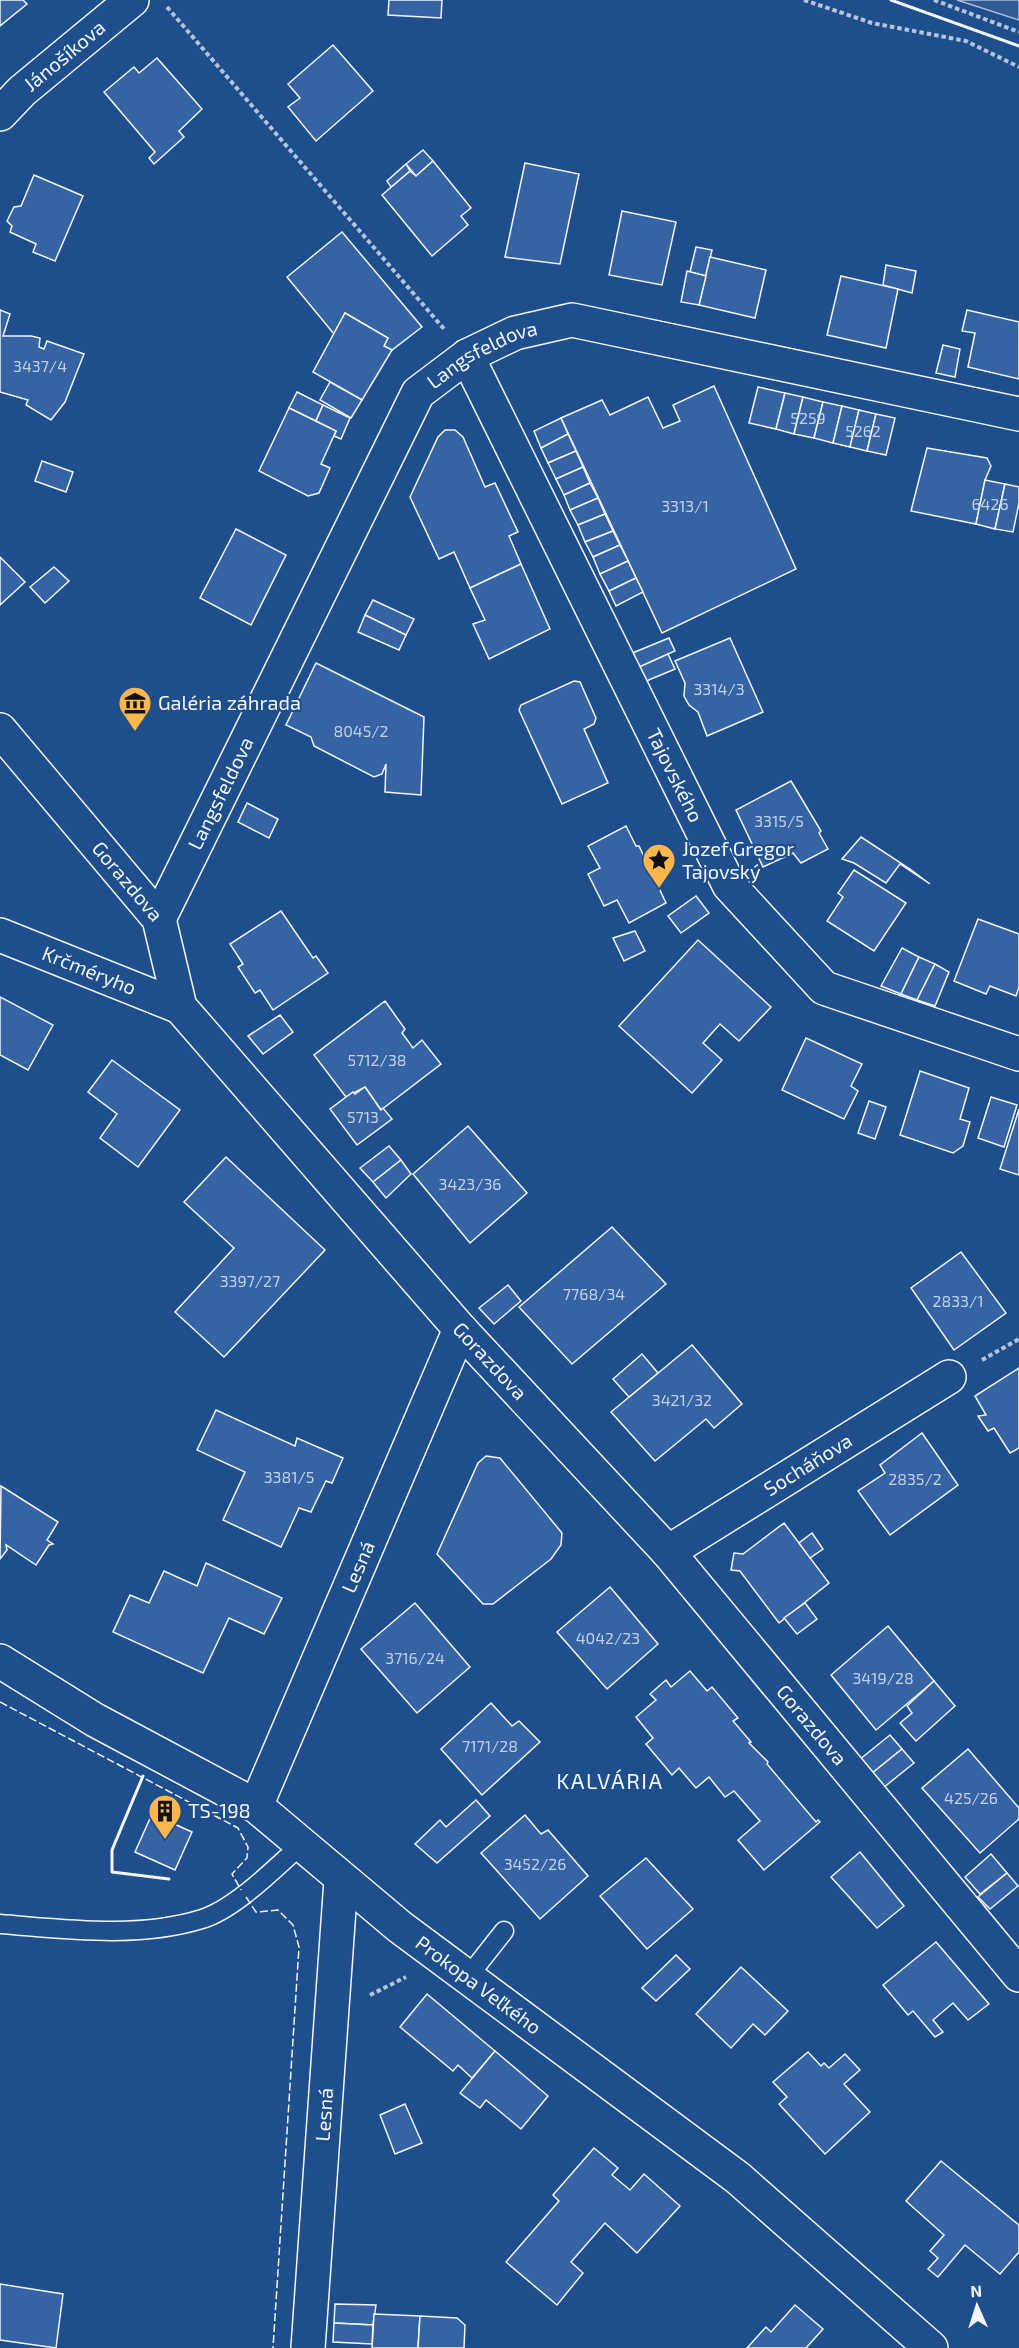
<svg xmlns="http://www.w3.org/2000/svg" width="1019" height="2348" font-family="'Exo 2',sans-serif">
<rect width="100%" height="100%" fill="#1f4e8c"/>
<path fill="#305b95" stroke="#a8bbd7" stroke-width="1.5" d="M957,0H1019V20Z"/>
<g fill="#3563a3" stroke="#f2f6ff" stroke-width="1.5">
<path d="M0,0H23L27,4L0,26Z"/>
<path d="M389,0H442L441,18L388,15Z"/>
<path d="M333,45L373,91L316,141L288,107L300,98L288,84Z"/>
<path d="M157,58L202,109L179,131L184,137L154,164L149,158L155,152L104,92L134,67L139,73Z"/>
<path d="M423,150L433,161L416,176L406,164Z"/>
<path d="M433,161L471,208L461,216L468,225L432,256L382,195L410,171L416,176Z"/>
<path d="M525,163L579,174L560,264L505,257Z"/>
<path d="M406,164L410,171L391,187L387,181Z"/>
<path d="M34,175L83,196L55,261L33,252L36,244L10,232L12,226L7,221L14,207L21,206Z"/>
<path d="M622,211L676,222L662,285L609,275Z"/>
<path d="M342,232L422,327L392,350L384,346L388,338L345,313L334,334L287,277Z"/>
<path d="M696,247L712,250L706,276L690,272Z"/>
<path d="M710,257L766,270L755,318L699,305Z"/>
<path d="M886,265L916,271L912,293L883,285Z"/>
<path d="M687,271L706,276L699,305L681,302Z"/>
<path d="M841,276L898,289L886,348L827,335Z"/>
<path d="M0,310L10,314L3,336H31L40,338L39,347L44,349L47,341L84,354L65,402L51,420L26,405L28,400L0,392Z"/>
<path d="M967,310L1019,322V379L968,367L975,333L962,331Z"/>
<path d="M345,313L388,338L384,346L392,350L362,400L313,372Z"/>
<path d="M943,345L960,349L955,377L936,373Z"/>
<path d="M330,382L362,400L351,418L320,400Z"/>
<path d="M714,386L796,569L662,633L561,418L602,400L610,415L648,397L663,428L680,421L673,405Z"/>
<path d="M758,387L785,393L776,429L749,423Z"/>
<path d="M297,392L323,405L316,421L289,408Z"/>
<path d="M785,393L803,397L794,434L776,429Z"/>
<path d="M803,397L823,402L814,438L794,434Z"/>
<path d="M823,402L842,406L833,443L814,438Z"/>
<path d="M323,405L350,418L341,439L334,436L336,431L316,421Z"/>
<path d="M842,406L859,410L850,447L833,443Z"/>
<path d="M289,408L336,431L321,464L330,468L319,493L308,496L259,471Z"/>
<path d="M859,410L876,414L867,451L850,447Z"/>
<path d="M876,414L895,418L886,455L867,451Z"/>
<path d="M561,418L568,434L541,448L534,431Z"/>
<path d="M445,430H455L463,437L485,487L495,483L518,532L509,536L521,564L470,588L454,552L439,559L410,497L438,437Z"/>
<path d="M568,434L576,451L548,463L541,448Z"/>
<path d="M927,448L987,458L991,466L985,480L976,524L911,511Z"/>
<path d="M576,451L583,467L556,479L548,463Z"/>
<path d="M42,461L73,472L66,492L35,481Z"/>
<path d="M583,467L590,483L564,495L556,479Z"/>
<path d="M985,480L1005,484L995,529L976,524Z"/>
<path d="M590,483L598,498L570,510L564,495Z"/>
<path d="M1005,484L1019,487V503L1013,532L995,529Z"/>
<path d="M598,498L605,514L578,525L570,510Z"/>
<path d="M605,514L613,531L585,542L578,525Z"/>
<path d="M236,529L286,555L251,625L200,598Z"/>
<path d="M613,531L620,545L593,557L585,542Z"/>
<path d="M620,545L628,561L600,574L593,557Z"/>
<path d="M0,557L25,582L0,605Z"/>
<path d="M628,561L636,578L609,591L600,574Z"/>
<path d="M521,564L550,629L489,659L473,624L485,620L470,588Z"/>
<path d="M54,567L69,581L45,603L30,587Z"/>
<path d="M636,578L643,592L616,606L609,591Z"/>
<path d="M373,600L414,619L406,635L365,615Z"/>
<path d="M365,615L406,635L399,650L358,632Z"/>
<path d="M669,638L675,651L637,668L630,654Z"/>
<path d="M730,638L763,712L707,736L698,712L689,705L684,696L685,683L675,661Z"/>
<path d="M668,654L675,669L644,682L637,668Z"/>
<path d="M316,663L424,717L421,795L385,792L386,764L382,774L374,777L314,746L311,737L286,725Z"/>
<path d="M574,681L580,682L596,718L594,724L584,729L608,783L562,804L519,710L521,705Z"/>
<path d="M791,781L821,831L819,833L828,849L801,863L793,853L763,867L736,810Z"/>
<path d="M247,803L278,819L269,838L238,822Z"/>
<path d="M626,826L636,846H639L666,903L629,923L617,900L604,906L588,874L600,868L588,846Z"/>
<path d="M861,837L910,869L930,884L900,864L886,883L854,863L842,859Z"/>
<path d="M854,870L906,903L874,951L827,921L843,897L838,893Z"/>
<path d="M696,896L709,913L681,933L668,916Z"/>
<path d="M281,911L313,958L316,956L328,973L273,1010L260,990L255,993L238,967L243,964L230,944Z"/>
<path d="M978,919L1019,934V987L1016,996L990,986L986,994L954,981Z"/>
<path d="M635,931L645,951L624,961L613,938Z"/>
<path d="M698,940L771,1007L739,1041L720,1024L703,1043L722,1060L692,1093L619,1026Z"/>
<path d="M902,948L919,957L901,994L881,986Z"/>
<path d="M919,957L935,964L917,1000L901,994Z"/>
<path d="M935,964L949,972L935,1006L917,1000Z"/>
<path d="M0,997L53,1025L28,1070L0,1055Z"/>
<path d="M385,1001L405,1029L402,1033L413,1048L422,1040L441,1064L381,1110L365,1087L346,1097L314,1055Z"/>
<path d="M280,1015L293,1032L263,1054L248,1036Z"/>
<path d="M806,1038L862,1064L851,1086L858,1091L844,1119L782,1090Z"/>
<path d="M112,1060L180,1110L138,1167L100,1138L117,1114L88,1092Z"/>
<path d="M920,1071L969,1088L960,1119L970,1122L963,1146L953,1153L900,1135Z"/>
<path d="M365,1087L381,1110L383,1108L392,1119L357,1145L330,1109L353,1092L355,1094Z"/>
<path d="M991,1097L1017,1105L1004,1147L978,1138Z"/>
<path d="M869,1101L886,1107L875,1139L858,1133Z"/>
<path d="M1019,1109V1175L1000,1169Z"/>
<path d="M468,1126L527,1193L470,1243L413,1174Z"/>
<path d="M389,1146L401,1160L373,1182L360,1168Z"/>
<path d="M226,1157L325,1250L224,1357L175,1312L234,1248L184,1202Z"/>
<path d="M401,1160L411,1174L386,1198L373,1182Z"/>
<path d="M612,1227L666,1284L572,1364L519,1307Z"/>
<path d="M961,1252L1006,1313L954,1350L911,1288Z"/>
<path d="M508,1285L521,1301L494,1324L479,1308Z"/>
<path d="M692,1345L742,1404L714,1428L706,1419L655,1461L611,1412Z"/>
<path d="M642,1354L658,1373L629,1397L613,1379Z"/>
<path d="M1019,1368V1448L1010,1453L994,1428L988,1431L978,1416L986,1415L975,1396Z"/>
<path d="M216,1410L295,1446L297,1438L343,1458L332,1483L326,1481L311,1512L299,1508L281,1547L223,1520L245,1472L197,1450Z"/>
<path d="M922,1433L958,1485L890,1535L858,1491L885,1473L880,1465Z"/>
<path d="M486,1456L500,1458L562,1533L561,1545L551,1559L493,1604H483L437,1554L478,1463Z"/>
<path d="M1,1486L58,1522L47,1540L53,1544L49,1545L36,1565L6,1545L7,1550L0,1559Z"/>
<path d="M784,1523L829,1583L779,1623L740,1571L731,1570L734,1553L743,1554Z"/>
<path d="M812,1533L823,1549L810,1558L799,1543Z"/>
<path d="M206,1563L282,1598L264,1634L229,1618L203,1673L113,1632L130,1595L149,1603L164,1571L197,1586Z"/>
<path d="M610,1587L658,1644L607,1689L557,1632Z"/>
<path d="M415,1603L470,1667L417,1713L361,1649Z"/>
<path d="M805,1603L817,1619L797,1634L784,1618Z"/>
<path d="M888,1626L934,1681L876,1730L831,1675Z"/>
<path d="M690,1671L707,1691L712,1687L738,1718L733,1721L751,1742L749,1743L768,1762L767,1764L816,1822L818,1820L820,1822L764,1870L738,1840L760,1821L734,1791L725,1797L709,1777L696,1788L679,1768L672,1775L646,1744L653,1738L636,1717L656,1700L650,1694L666,1680L671,1687Z"/>
<path d="M934,1681L955,1706L916,1741L900,1723L912,1713L907,1706Z"/>
<path d="M491,1703L512,1726L519,1721L540,1742L482,1795L441,1749Z"/>
<path d="M890,1735L902,1749L871,1774L859,1760Z"/>
<path d="M902,1749L914,1763L883,1788L871,1774Z"/>
<path d="M968,1749L1019,1808V1819L980,1853L922,1788Z"/>
<path d="M476,1800L490,1816L437,1863L415,1844L440,1820L446,1827Z"/>
<path d="M152,1814L192,1832L175,1870L135,1852Z"/>
<path d="M525,1815L541,1834L548,1830L588,1876L540,1919L481,1853Z"/>
<path d="M860,1852L904,1906L877,1928L831,1877Z"/>
<path d="M991,1854L1007,1873L980,1894L965,1877Z"/>
<path d="M646,1858L693,1909L647,1949L600,1896Z"/>
<path d="M1007,1873L1018,1886L990,1909L978,1897Z"/>
<path d="M936,1942L989,2004L968,2020L953,2003L933,2020L943,2032L935,2037L913,2011L908,2015L883,1985Z"/>
<path d="M676,1955L690,1969L656,2001L642,1988Z"/>
<path d="M741,1967L788,2011L765,2035L753,2024L731,2048L696,2014Z"/>
<path d="M427,1994L495,2051L472,2078L458,2065L453,2071L400,2027Z"/>
<path d="M495,2051L548,2096L521,2129L486,2100L480,2108L460,2093Z"/>
<path d="M808,2052L821,2066L824,2063L829,2068L845,2054L860,2070L844,2084L870,2112L825,2154L779,2104L787,2097L773,2082Z"/>
<path d="M405,2104L422,2143L395,2154L380,2115Z"/>
<path d="M594,2148L618,2168L612,2175L630,2190L644,2174L680,2206L637,2253L605,2223L571,2262L583,2273L557,2305L506,2262L559,2201L553,2195Z"/>
<path d="M941,2161L1019,2225V2252L1000,2274L965,2245L938,2277L928,2269L938,2258L930,2251L944,2235L906,2201Z"/>
<path d="M0,2284L63,2294L56,2348L0,2340Z"/>
<path d="M335,2304L376,2305L373,2325L334,2323Z"/>
<path d="M795,2305L823,2329L806,2348H747L766,2327L771,2332Z"/>
<path d="M374,2314L420,2316L418,2348H372Z"/>
<path d="M420,2316L457,2318L465,2325L464,2348H418Z"/>
<path d="M334,2323L373,2325L372,2344L333,2342Z"/>
</g>
<g fill="none" stroke-linecap="round" stroke-linejoin="round">
<defs>
<g id="lane">
<path d="M0,1924C65,1929 138,1939 202,1919C235,1909 275,1868 301,1845"/>
<path d="M467,1978L504,1931"/>
</g>
<g id="street">
<path id="s1" d="M0,114L22,91L132,0"/>
<path id="s2" d="M467,356L729,885L824,988L1019,1054"/>
<path id="s3" d="M0,730L159,919L180,1007L460,1329L668,1552L1019,1975"/>
<path id="s4" d="M159,919L418,393L467,356L515,333L572,320L1019,414"/>
<path id="s5" d="M0,935L180,1007"/>
<path id="s6" d="M668,1552L949,1377"/>
<path id="s7" d="M0,1661L95,1720L256,1806L400,1927L738,2178L931,2348"/>
<path id="s8" d="M256,1806L460,1329"/>
<path id="s9" d="M308,2348L341,1880"/>
</g>
</defs>
<use href="#lane" stroke="#f2f6ff" stroke-width="21"/>
<use href="#street" stroke="#f2f6ff" stroke-width="36"/>
<g stroke="#b3c4dc" stroke-width="4" stroke-dasharray="4.5 3" stroke-linecap="butt">
<path d="M804,0L872,23L966,41L1019,67"/>
<path d="M934,0L1019,32"/>
<path d="M167,7L444,329"/>
<path d="M982,1360L1019,1339"/>
<path d="M370,1995L406,1977"/>
</g>
<use href="#lane" stroke="#1f4e8c" stroke-width="18"/>
<use href="#street" stroke="#1f4e8c" stroke-width="33"/>
<g stroke="#f2f6ff" stroke-width="1.5" stroke-dasharray="8 3" stroke-linecap="butt">
<path d="M0,1702L238,1828L248,1847L247,1858L232,1874L241,1890"/>
<path d="M246,1897L256,1912L278,1910L293,1925L299,1947L273,2348"/>
</g>
<g stroke="#f2f6ff" stroke-width="3">
<path d="M891,0L1019,46"/>
<path d="M143,1776L112,1850V1872L169,1879"/>
</g>
</g>
<defs>
<symbol id="museum-pin" viewBox="-11 -11 22 30"><path d="M0 17L-7.5 6A9.5 9.5 0 1 1 7.5 6Z" fill="#ffb74d" stroke="#1f4e8c"/><path d="M0-6L6-3V-2H-6V-3ZM-5-1h2V3h-2ZM-1-1h2V3h-2ZM3-1h2V3H3ZM-6 4H6V6H-6Z" fill="#111"/></symbol>
<symbol id="sight-pin" viewBox="-11 -11 22 30"><path d="M0 17L-7.5 6A9.5 9.5 0 1 1 7.5 6Z" fill="#ffb74d" stroke="#1f4e8c"/><path d="M0-6L1.8-2.2L6-1.7L2.9 1.2L3.7 5.4L0 3.3L-3.7 5.4L-2.9 1.2L-6-1.7L-1.8-2.2Z" fill="#111"/></symbol>
<symbol id="building-pin" viewBox="-11 -11 22 30"><path d="M0 17L-7.5 6A9.5 9.5 0 1 1 7.5 6Z" fill="#ffb74d" stroke="#1f4e8c"/><path d="M-4-6H4V6H1V3H-1V6H-4ZM-2.5-4.3h1.7v1.8h-1.7ZM.8-4.3h1.7v1.8H.8ZM-2.5-1h1.7V.8h-1.7ZM.8-1h1.7V.8H.8Z" fill="#111"/></symbol>
</defs>
<g fill-rule="evenodd">
<use href="#museum-pin" x="116" y="684" width="38" height="52"/>
<use href="#sight-pin" x="640" y="841" width="38" height="52"/>
<use href="#building-pin" x="146" y="1792" width="38" height="52"/>
</g>
<g text-anchor="middle" stroke-width="4.5" stroke-linejoin="round" paint-order="stroke">
<g font-size="16" fill="#c3d1e8">
<text x="40" y="372">3437/4</text>
<text x="808" y="424">5259</text>
<text x="863" y="437">5262</text>
<text x="990" y="510">6426</text>
<text x="685" y="512">3313/1</text>
<text x="719" y="695">3314/3</text>
<text x="361" y="737">8045/2</text>
<text x="779" y="827">3315/5</text>
<text x="377" y="1066">5712/38</text>
<text x="363" y="1123">5713</text>
<text x="470" y="1190">3423/36</text>
<text x="250" y="1287">3397/27</text>
<text x="594" y="1300">7768/34</text>
<text x="958" y="1307">2833/1</text>
<text x="682" y="1406">3421/32</text>
<text x="289" y="1483">3381/5</text>
<text x="915" y="1485">2835/2</text>
<text x="608" y="1644">4042/23</text>
<text x="415" y="1664">3716/24</text>
<text x="883" y="1684">3419/28</text>
<text x="490" y="1752">7171/28</text>
<text x="971" y="1804">425/26</text>
<text x="535" y="1870">3452/26</text>
</g>
<g font-size="20" fill="#f2f6ff" stroke="#1f4e8c">
<text dy="7" stroke="none"><textPath href="#s1" startOffset="87">Jánošíkova</textPath></text>
<text dy="7" stroke="none"><textPath href="#s4" startOffset="662">Langsfeldova</textPath></text>
<text dy="7" stroke="none"><textPath href="#s2" startOffset="468">Tajovského</textPath></text>
<text dy="7" stroke="none"><textPath href="#s4" startOffset="140">Langsfeldova</textPath></text>
<text dy="7" stroke="none"><textPath href="#s3" startOffset="198">Gorazdova</textPath></text>
<text dy="7" stroke="none"><textPath href="#s5" startOffset="96">Krčméryho</textPath></text>
<text dy="7" stroke="none"><textPath href="#s3" startOffset="808">Gorazdova</textPath></text>
<text dy="7" stroke="none"><textPath href="#s6" startOffset="165">Socháňova</textPath></text>
<text dy="7" stroke="none"><textPath href="#s8" startOffset="260">Lesná</textPath></text>
<text dy="7" stroke="none"><textPath href="#s3" startOffset="1294">Gorazdova</textPath></text>
<text dy="7" stroke="none"><textPath href="#s7" startOffset="580">Prokopa Veľkého</textPath></text>
<text dy="7" stroke="none"><textPath href="#s9" startOffset="234">Lesná</textPath></text>
</g>
<g font-size="20" fill="#f2f6ff" stroke="#1f4e8c" text-anchor="start">
<text x="158" y="710">Galéria záhrada</text>
<text x="682" y="856">Jozef Gregor<tspan x="682" dy="23">Tajovský</tspan></text>
<text x="188" y="1818">TS-198</text>
</g>
<g font-size="22" letter-spacing="1.5" fill="#f2f6ff" stroke="#1f4e8c">
<text x="610" y="1789">KALVÁRIA</text>
</g>
</g>
<g transform="translate(977 2306) rotate(357)" stroke="#1f4e8c" stroke-width="4.5" paint-order="stroke">
<path d="M0-4.5L10 22L0 15L-10 22Z" fill="#f2f6ff"/>
<text y="-9" font-size="16" font-weight="bold" text-anchor="middle" fill="#f2f6ff">N</text>
</g>
</svg>
